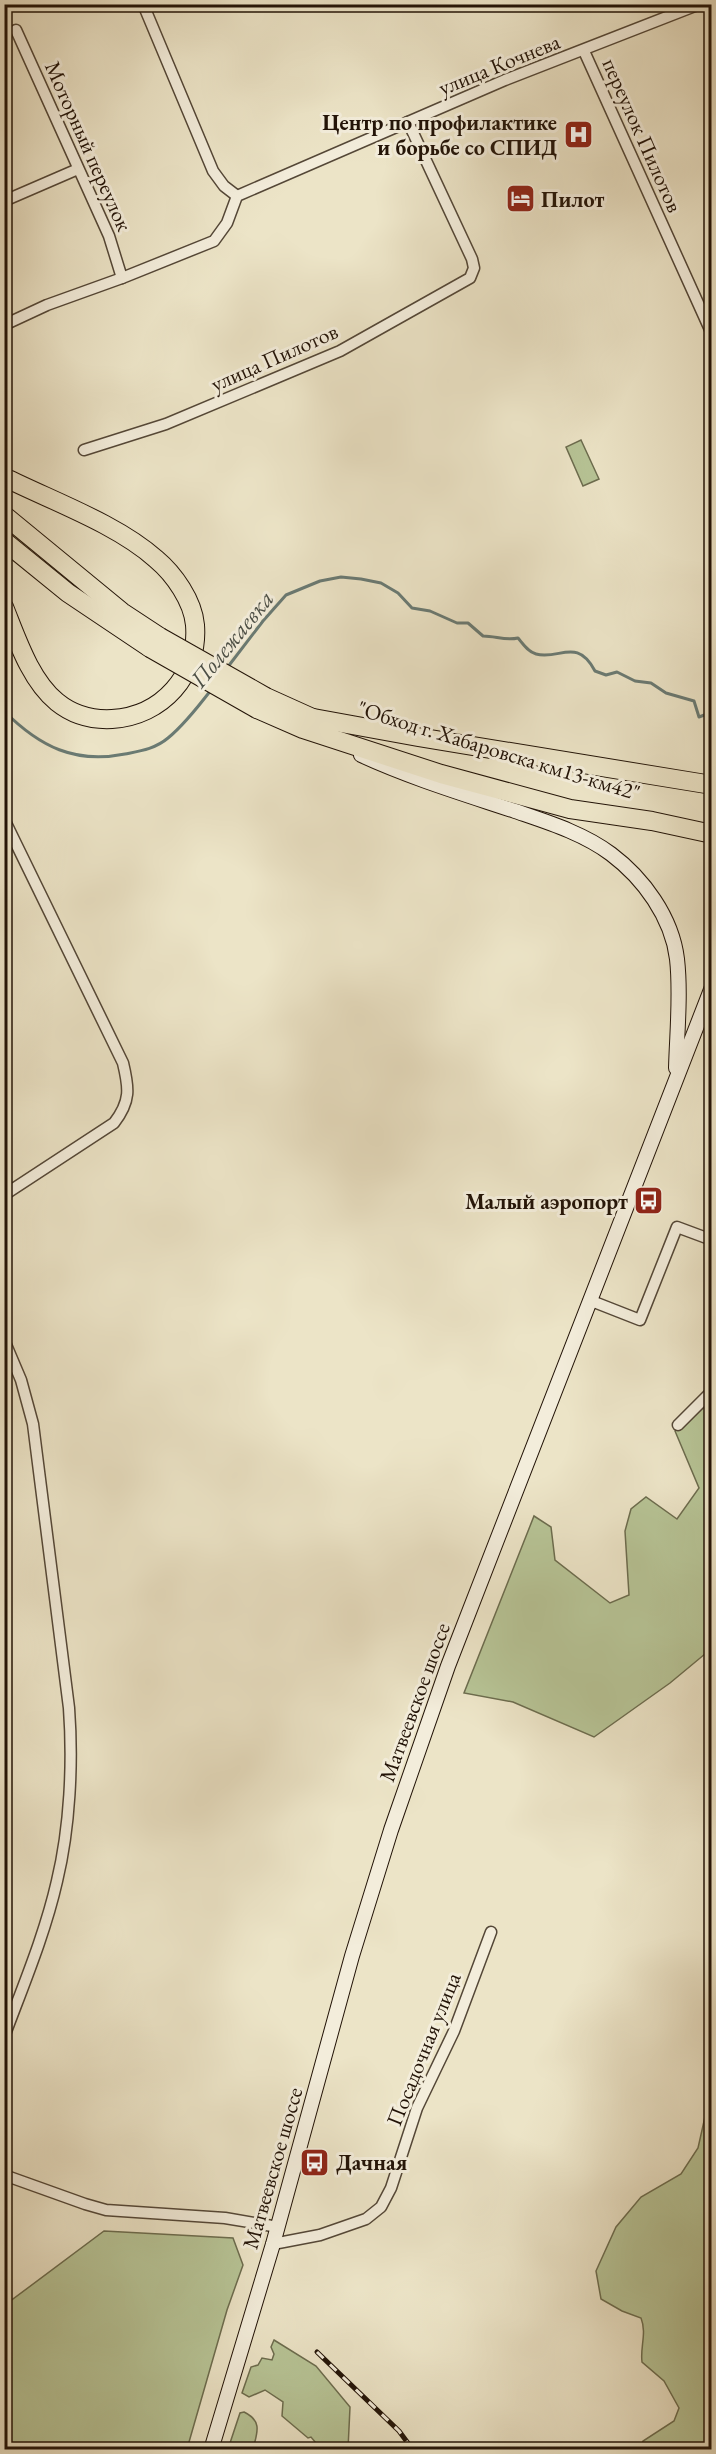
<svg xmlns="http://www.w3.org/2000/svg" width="716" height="2454" font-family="'EB Garamond',serif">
<rect width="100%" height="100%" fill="#ece4c7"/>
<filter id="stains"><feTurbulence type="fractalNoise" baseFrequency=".00333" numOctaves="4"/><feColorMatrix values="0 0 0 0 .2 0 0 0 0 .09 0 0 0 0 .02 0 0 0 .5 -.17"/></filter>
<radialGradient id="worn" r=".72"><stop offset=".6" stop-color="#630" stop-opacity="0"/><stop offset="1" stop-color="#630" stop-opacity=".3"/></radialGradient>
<g fill="#b7c496" stroke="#6c6c4e" stroke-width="1.5">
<path d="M581,440L599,479L583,486L566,447Z"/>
<path d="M710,1399L711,1649L670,1683L594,1737L513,1702L464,1693L534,1516L551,1527L555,1560L610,1603L629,1595L625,1531L631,1509L646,1497L677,1519L699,1488L675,1431Z"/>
<path d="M711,2090V2449H642L640,2448L643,2441L674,2421L679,2408L664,2381L642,2362C640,2347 647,2333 641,2318L622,2311L601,2299L596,2271L616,2227L641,2197L681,2174L698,2148Z"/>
<path d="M104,2231L233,2238L243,2265L227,2310L187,2449H5V2305Z"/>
<path d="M274,2340L316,2366L350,2407L348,2449H321L311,2437L308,2438L282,2416L283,2402L265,2390L249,2397L242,2393L251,2367L258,2365L262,2358L272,2360L274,2354L271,2347Z"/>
<path d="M244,2412C263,2421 257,2433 253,2449H228L240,2413Z"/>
</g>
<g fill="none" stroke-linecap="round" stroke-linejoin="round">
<g stroke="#6a7a73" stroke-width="3">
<path d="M227,668L263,621L286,595L320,581L341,577L361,579L381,583L398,593L412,608L430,611L457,623H468L483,636C496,636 505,641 518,638C523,644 528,652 536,654C560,660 577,637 595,671L606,675L617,672L635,681L651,683L666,693L694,701L699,717L707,714L712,707"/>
<path d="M4,711C40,747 75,764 125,754C140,751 155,749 168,738C184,725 198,707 211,690"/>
</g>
<defs>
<g id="street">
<path d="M143,4L213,171L224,186L237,196"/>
<path d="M16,30L109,236L122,278"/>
<path d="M584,51L712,334"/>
<path d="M4,201L78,169"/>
<path d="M4,325L47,305L122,278L214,241L227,223L237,196L505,80L700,4"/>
<path d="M84,450L166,424L340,351L470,278L474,268L472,259L408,122"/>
<path d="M4,819L123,1063C129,1088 131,1101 114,1123L4,1195"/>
<path d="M589,1300L640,1320L677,1227L712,1240"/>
<path d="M4,1340L21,1380L33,1424L69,1708C73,1763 70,1827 57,1881C45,1934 23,1986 4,2037"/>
<path d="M678,1425L712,1391"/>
<path d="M4,2175L85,2204L106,2210L225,2218L278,2227"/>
<path d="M273,2244L320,2235L366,2219L381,2207L391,2188L417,2108L454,2031L491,1932"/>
</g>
<g id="secondary">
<path d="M361,755C411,778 464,794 515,811C547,822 583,833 611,854C643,878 672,917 677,959C681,994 677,1032 676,1068"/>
<path d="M211,2450L273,2244L352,1956L391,1830L448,1666L712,987"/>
</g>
<g id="highway">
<path d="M4,477C52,501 117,524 156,559C174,574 193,601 195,625C199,675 162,716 112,719C93,720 73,715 57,702C30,680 17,639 4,607"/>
<path d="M4,515L122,612L160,637"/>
<path d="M4,541L68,593L150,648"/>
<path d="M266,697L317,720"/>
<path d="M257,709L303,729L441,774L570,809L652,821L712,834"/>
<path d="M308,717L418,737L712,785"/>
</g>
</defs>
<use href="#street" stroke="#544737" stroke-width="13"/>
<use href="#secondary" stroke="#221307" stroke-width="16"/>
<use href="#highway" stroke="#221307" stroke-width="20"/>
<use href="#street" stroke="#f3eddb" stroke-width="10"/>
<use href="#secondary" stroke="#f3eddb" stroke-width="14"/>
<use href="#highway" stroke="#ece4c7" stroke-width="18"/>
<defs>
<path id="rail" d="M317,2352L399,2431L413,2450"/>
</defs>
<use href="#rail" stroke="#221307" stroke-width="5"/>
<use href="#rail" stroke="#f3eddb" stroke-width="3" stroke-dasharray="9" stroke-linecap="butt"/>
<defs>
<g id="highway-bridge">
<path d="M160,637L266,697"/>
<path d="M150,648L257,709"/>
</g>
</defs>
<use href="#highway-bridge" stroke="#221307" stroke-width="20" stroke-linecap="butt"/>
<use href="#highway-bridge" stroke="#ece4c7" stroke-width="18"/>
</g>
<defs>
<symbol id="hospital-square" viewBox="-11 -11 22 22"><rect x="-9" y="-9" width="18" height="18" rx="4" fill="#8f2418" stroke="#f3eddb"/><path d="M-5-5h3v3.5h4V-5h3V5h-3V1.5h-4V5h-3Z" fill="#fff"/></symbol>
<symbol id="hotel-square" viewBox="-11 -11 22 22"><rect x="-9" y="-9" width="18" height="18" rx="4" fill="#8f2418" stroke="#f3eddb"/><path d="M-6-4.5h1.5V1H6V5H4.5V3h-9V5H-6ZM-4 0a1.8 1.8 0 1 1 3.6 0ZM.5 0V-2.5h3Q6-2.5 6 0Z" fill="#fff"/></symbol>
<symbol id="bus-square" viewBox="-11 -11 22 22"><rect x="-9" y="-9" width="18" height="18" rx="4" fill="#8f2418" stroke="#f3eddb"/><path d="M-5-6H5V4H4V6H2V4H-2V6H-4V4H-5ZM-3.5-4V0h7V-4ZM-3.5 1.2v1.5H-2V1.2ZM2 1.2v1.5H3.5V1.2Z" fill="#fff"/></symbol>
</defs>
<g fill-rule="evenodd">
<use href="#hospital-square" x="562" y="118" width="33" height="33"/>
<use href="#hotel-square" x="504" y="182" width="33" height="33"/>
<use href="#bus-square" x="632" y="1184" width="33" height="33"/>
<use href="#bus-square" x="298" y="2146" width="33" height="33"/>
</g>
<g text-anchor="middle" stroke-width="6" stroke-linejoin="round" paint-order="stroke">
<g font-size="22" fill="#221307" stroke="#f3eddb">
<text transform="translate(499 64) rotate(-22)" y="8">улица Кочнева</text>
<text transform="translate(643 135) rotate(66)" y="8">переулок Пилотов</text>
<text transform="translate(89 146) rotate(66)" y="8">Моторный переулок</text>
<text transform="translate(274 357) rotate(-24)" y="8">улица Пилотов</text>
<text transform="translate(499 750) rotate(17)" y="8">"Обход г. Хабаровска км13-км42"</text>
<text transform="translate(414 1702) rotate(-70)" y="8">Матвеевское шоссе</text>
<text transform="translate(423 2049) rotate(-68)" y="8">Посадочная улица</text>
<text transform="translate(272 2168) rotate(-74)" y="8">Матвеевское шоссе</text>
</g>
<g font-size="22" font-weight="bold" fill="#221307" stroke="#f3eddb" text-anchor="end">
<text x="557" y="130">Центр по профилактике<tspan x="557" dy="25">и борьбе со СПИД</tspan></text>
<text x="541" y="207" text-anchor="start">Пилот</text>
<text x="628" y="1209">Малый аэропорт</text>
<text x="336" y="2170" text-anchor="start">Дачная</text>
</g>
<g font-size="24" font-style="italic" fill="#4c4f46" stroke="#f3eddb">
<text transform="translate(232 639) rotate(-51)" y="8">Полежаевка</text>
</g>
</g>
<rect width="716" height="2454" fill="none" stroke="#ece4c7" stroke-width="24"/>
<rect x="6" y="6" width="704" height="2442" fill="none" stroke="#221307" stroke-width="3"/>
<rect x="12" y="12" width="692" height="2430" fill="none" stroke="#221307" stroke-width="1.5"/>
<rect width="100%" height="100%" filter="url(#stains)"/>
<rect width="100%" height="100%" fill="url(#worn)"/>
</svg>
